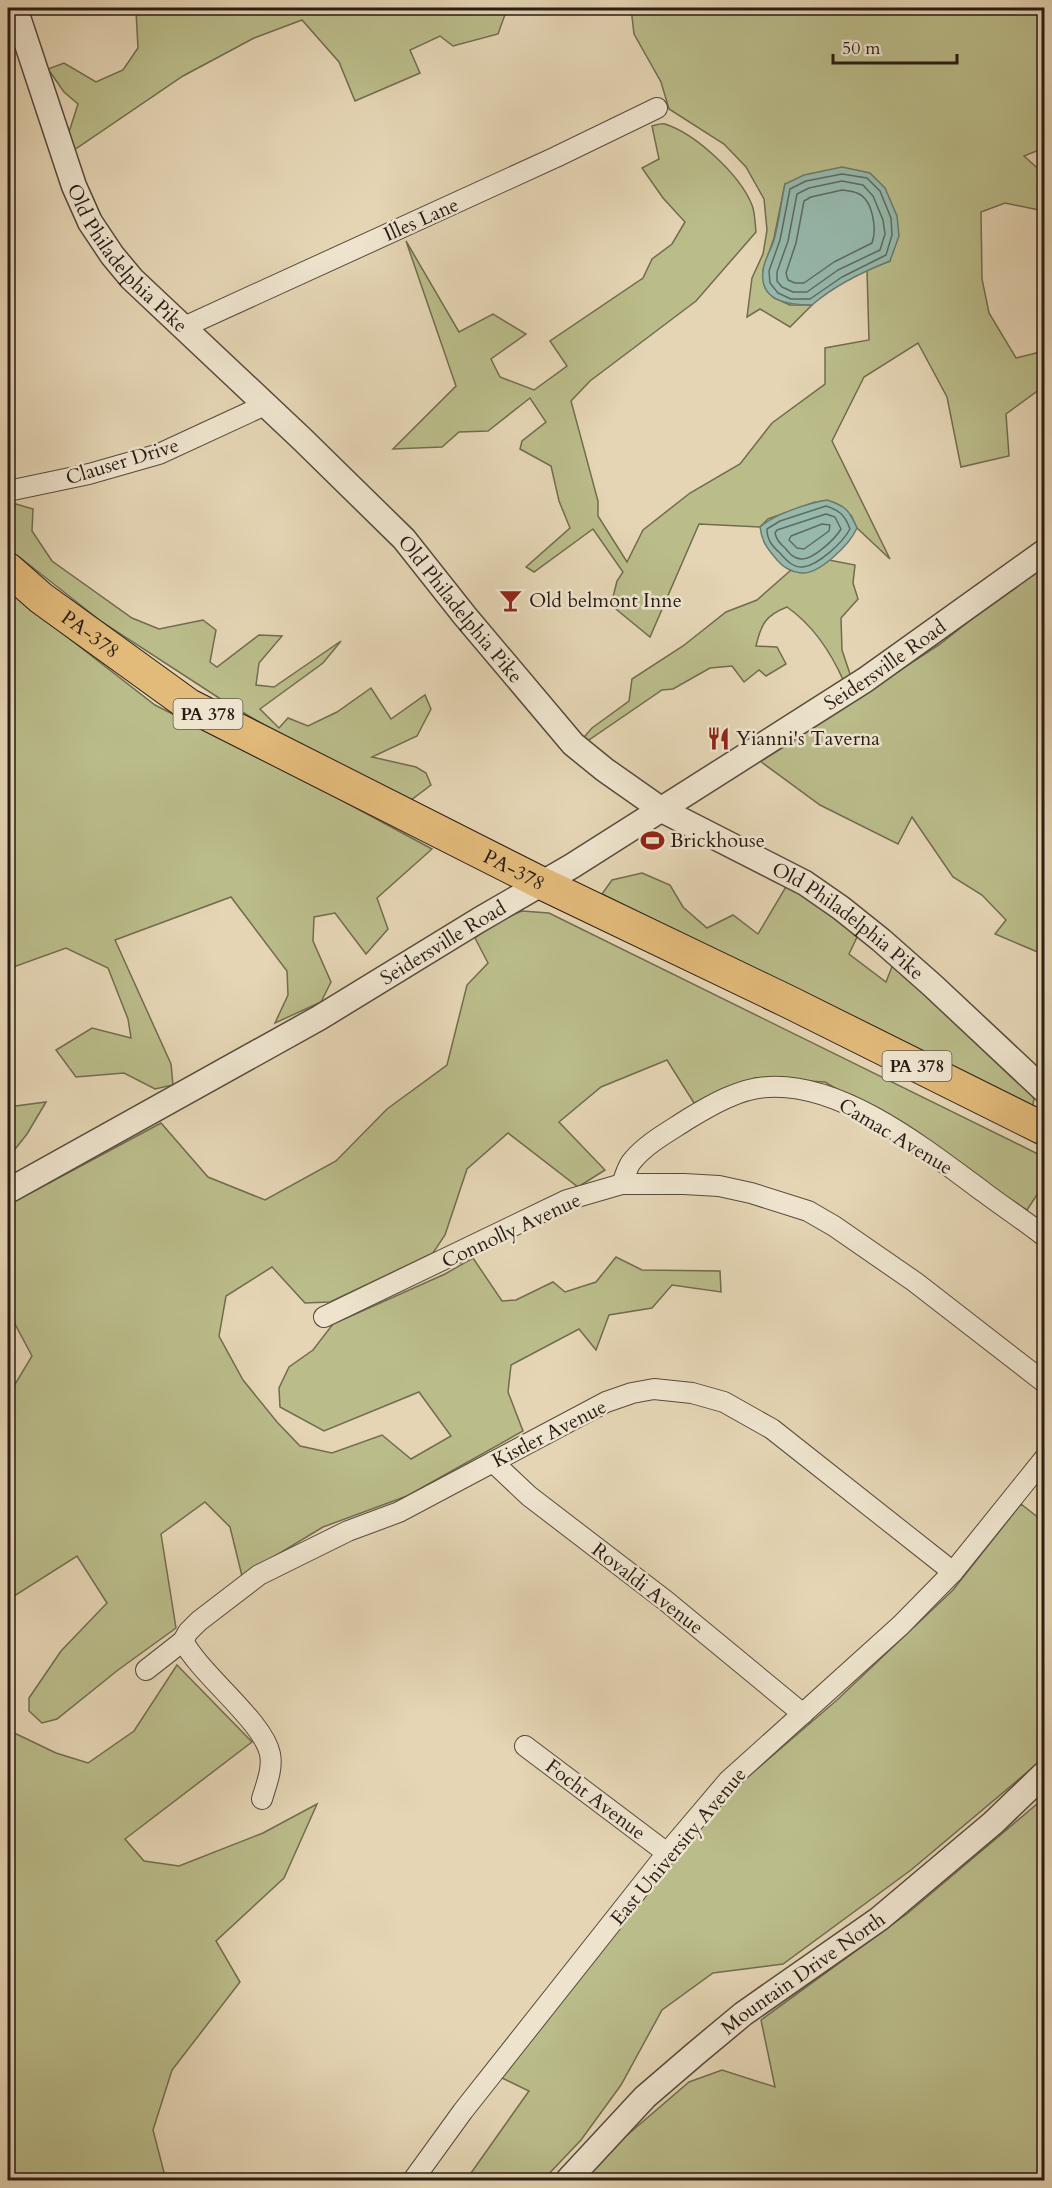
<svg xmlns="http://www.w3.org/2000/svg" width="1052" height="2188" font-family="Cardo,serif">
<rect width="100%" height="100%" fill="#e5d5b4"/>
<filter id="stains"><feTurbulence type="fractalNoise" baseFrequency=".00333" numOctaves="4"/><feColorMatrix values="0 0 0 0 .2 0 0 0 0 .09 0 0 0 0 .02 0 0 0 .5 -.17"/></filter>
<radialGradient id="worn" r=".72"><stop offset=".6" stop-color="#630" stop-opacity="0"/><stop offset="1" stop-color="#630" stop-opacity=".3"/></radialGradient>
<g fill="#babc8a" stroke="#716c4f" stroke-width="1.5">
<path d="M145,8H506L507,9L498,34L453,46L440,36L410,50L420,73L355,101L339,62L302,20L254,38L183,76L74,150L69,132L78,104L64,92L48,69L64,63L96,82L123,70L138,48L136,11Z"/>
<path d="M631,8H1044V148L1024,156L1044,174V211L1005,203L981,212L982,279L989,313L1016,358L1044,351V386L1006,414L1009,456L961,467L947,397L918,343L864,377L832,441L890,559L857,528L851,515L815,502L768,519L760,527L699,524L650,637L611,605L617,581L623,572L593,529L534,572L526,567L570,528L559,501L551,466L520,449L522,441L546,422L530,398L488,431L459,432L442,447L393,449L456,386L406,241L459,332L493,314L526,334L491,359L500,377L534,390L567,366L550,341L643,278L652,259L672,244L685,222L663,198L642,168L659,159L652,126C656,125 661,123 665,124C696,134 740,175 752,205C755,212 755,224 756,232L696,301L590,381L571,401L598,501V516L627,562L643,530L690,493L740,464L772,423L825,384V348L869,340L867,270L890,261L785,184L774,238L763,270L774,298L790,305H812L790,327L760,309L747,317L752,278L763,254L767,230L764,199L746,167L724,144L669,109L661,82L634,34Z"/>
<path d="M16,504L33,509L32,531L52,561L132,618L159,629L203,620L216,630L210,662L217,667L259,635L282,636L259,663L256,685L274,687L341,641L323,663L260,709L279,728L288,718L308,726L337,712L371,688L391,719L425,695L431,709L417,736L372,757L416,767L426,773L431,785L411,800L271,729L219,698L102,622L8,548V508Z"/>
<path d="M829,560L855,565L853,583L858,599L841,618L842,650L851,677L844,682C831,652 814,626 787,607C766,615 761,624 756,646L777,647L786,664L766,676L759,670L744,682L732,666L710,668L673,689L662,690L586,742L585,736L592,728L629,701L632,679L683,646L726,612L757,600L791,570C807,575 817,570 829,560Z"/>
<path d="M1044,562V949L1040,953L995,934L1006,920L982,895L953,877L912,817L898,844L820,805L760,761L939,645Z"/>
<path d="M8,591L155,705L343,801L432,849L377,898L388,929L366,954L335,913L314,917L313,941L331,982L321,1002L275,1023L288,995L287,971L231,897L115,940L171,1064L173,1085L155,1089L124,1073L76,1077L56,1050L92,1028L131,1038L128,1019L108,968L66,948L8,969Z"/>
<path d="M642,873L670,885L683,907L707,928L733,915L758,934L787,885L858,935L849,954L886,982L893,964L1030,1092L1034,1099L1032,1109L602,894L612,880Z"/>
<path d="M522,911L549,913L1044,1157V1184L1027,1210L990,1190L923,1140L825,1082L755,1078L694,1103L667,1060L601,1087L559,1122L605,1170L578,1187L508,1133L467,1169L445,1235L433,1253L330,1302L305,1303L272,1267L226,1296L219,1336L243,1380L277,1422L300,1446L332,1453L382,1435L411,1459L451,1436L419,1392L324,1431L280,1407L279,1388L289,1367L313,1350L333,1324L445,1274L473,1258L502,1301L516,1300L553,1282L565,1292L596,1282L616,1257L642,1270L720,1271L721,1292L672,1285L652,1308L609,1315L596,1350L579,1329L511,1365L508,1392L523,1431L407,1496L323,1527L242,1576L230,1527L205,1502L161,1534L176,1628L118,1670L57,1719L42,1723L29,1711V1698L61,1651L107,1603L77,1556L8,1600V1393L11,1391L32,1356L8,1311V1205L161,1123L208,1177L265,1200L336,1161L387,1109L447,1065L467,985L488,963L475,938L497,921Z"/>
<path d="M46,1102L27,1134L8,1158V1107Z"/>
<path d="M1021,1504L1044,1522V1758L911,1870L783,1964L713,1973L662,2010L621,2085L581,2140L543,2180H466L529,2091L502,2078L667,1865L743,1781L837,1700L953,1590Z"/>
<path d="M177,1665L252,1742L125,1839L144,1861L179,1866L263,1833L317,1804L284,1878L216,1941L240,1982L172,2070L153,2130L166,2180H8V1730L56,1753L88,1763L134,1731Z"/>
<path d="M1044,1798V2180H585L625,2137L689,2082L722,2070L775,2087L761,2020L908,1913Z"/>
</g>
<g fill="#96b9ac" stroke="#6a7a6f" stroke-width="1.5">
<path d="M842,167L870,173L885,188L897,216L899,236L890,261C862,272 835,285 812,305C790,305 759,302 763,271C764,260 771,250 774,240C779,222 781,202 785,184L804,175Z"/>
<path d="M827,500C846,506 849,510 857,528C850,544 819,575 801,573C791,572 783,567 777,560C768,549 762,543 760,527C773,515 808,503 827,500Z"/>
</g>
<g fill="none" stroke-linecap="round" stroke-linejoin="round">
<g stroke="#5f6a60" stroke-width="1.5">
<path d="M842,174L867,178L880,191L891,218L892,235L886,255L842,277L810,299H791L778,293L770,283L769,271L780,240L790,189L806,181Z"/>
<path d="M842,181L863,185L873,196L883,220L885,234L880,250L838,270L807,292H793L782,287L777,281V272L788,241L797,194L809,188Z"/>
<path d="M842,190C847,191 853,191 857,193C873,199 877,229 872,243L834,262L804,283H795L788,280L786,273L796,243L804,201L811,197Z"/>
<path d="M826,506C839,510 845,515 850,529C843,542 819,565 803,567C793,568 786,560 780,553C772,546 767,540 767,529L780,521Z"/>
<path d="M826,514L835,517L841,529C835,539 813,560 801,559C793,558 790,554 785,548C780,543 777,541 775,533L777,530Z"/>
<path d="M822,524L830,525L829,531L804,549L797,548L789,540L791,536Z"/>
</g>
<defs>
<g id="minor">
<path d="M184,327L556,157L657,108"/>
<path d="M8,491L89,474L159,454L265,405"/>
<path d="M622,1184C625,1177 627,1166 633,1160C647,1143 670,1131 688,1119C711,1105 740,1088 768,1087C843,1082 928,1151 985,1193C1005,1208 1025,1221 1044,1236"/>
<path d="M324,1317L567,1200L622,1184H684L719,1186L751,1193L808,1211L834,1226L915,1282L1044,1382"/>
<path d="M493,1462L529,1496L666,1601L803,1714"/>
<path d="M183,1641C202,1676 263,1721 270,1754C273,1769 266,1785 262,1799"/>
<path d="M146,1670L183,1641L188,1632L199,1621L259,1575L348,1531L399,1512L606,1402L632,1393L654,1389L692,1393L724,1402L772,1429L953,1572"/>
<path d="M525,1746L667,1853"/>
<path d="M413,2180L463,2111L667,1853L728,1781L901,1625L953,1572L1044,1459"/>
</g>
<g id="tertiary">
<path id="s1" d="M15,8L74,186L90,222L112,255L132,279L302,439L404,539L465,616L573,744L605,770L662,810L805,883L841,908L881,940L932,985L1044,1090"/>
<path id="s2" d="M8,1191L319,1018L479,920L572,866L865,680L1044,552"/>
<path id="s3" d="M568,2180L645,2097L695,2054L743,2014L879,1919L993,1823L1044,1774"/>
</g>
<g id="primary">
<path id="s4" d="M8,569L41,598L189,705L541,883L789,1002L1044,1129"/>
</g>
</defs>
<use href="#minor" stroke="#574a3c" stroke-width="22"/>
<use href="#tertiary" stroke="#574a3c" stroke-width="27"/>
<use href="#primary" stroke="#281b14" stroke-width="34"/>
<use href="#minor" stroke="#eee4ce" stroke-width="20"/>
<use href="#tertiary" stroke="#eee4ce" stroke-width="24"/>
<use href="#primary" stroke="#e2ba7a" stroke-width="32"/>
</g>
<defs>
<symbol id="bar-bare" viewBox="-9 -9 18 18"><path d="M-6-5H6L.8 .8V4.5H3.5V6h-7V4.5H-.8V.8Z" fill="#8f2418" stroke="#eee4ce" stroke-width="2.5" paint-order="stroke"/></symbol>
<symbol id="restaurant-bare" viewBox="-9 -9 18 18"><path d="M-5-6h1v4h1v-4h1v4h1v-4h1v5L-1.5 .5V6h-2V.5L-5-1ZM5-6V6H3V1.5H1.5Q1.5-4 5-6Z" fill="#8f2418" stroke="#eee4ce" stroke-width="2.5" paint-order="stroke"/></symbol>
<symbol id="stadium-bare" viewBox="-9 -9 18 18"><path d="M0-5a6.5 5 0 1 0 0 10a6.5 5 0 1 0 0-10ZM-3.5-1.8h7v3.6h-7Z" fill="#8f2418" stroke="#eee4ce" stroke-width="2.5" paint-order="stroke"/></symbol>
</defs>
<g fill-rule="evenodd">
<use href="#bar-bare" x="494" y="584" width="33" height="33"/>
<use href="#restaurant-bare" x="702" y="722" width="33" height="33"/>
<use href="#stadium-bare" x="636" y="824" width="33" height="33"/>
</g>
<g text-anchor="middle" stroke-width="5" stroke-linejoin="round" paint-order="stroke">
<g fill="#eee4ce" stroke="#63574c" stroke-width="1.5">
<rect x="173.5" y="699" width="69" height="30" rx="4.5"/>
<rect x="882.5" y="1051" width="69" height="30" rx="4.5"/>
</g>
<g font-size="18" font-weight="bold" fill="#281b14">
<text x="208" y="720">PA 378</text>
<text x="917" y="1072">PA 378</text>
</g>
<g font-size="20" fill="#281b14" stroke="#eee4ce">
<text transform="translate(421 219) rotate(-24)" y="7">Illes Lane</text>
<text dy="7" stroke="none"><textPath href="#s1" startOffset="278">Old Philadelphia Pike</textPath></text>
<text transform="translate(122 461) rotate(-17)" y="7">Clauser Drive</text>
<text dy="7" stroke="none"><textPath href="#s1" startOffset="764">Old Philadelphia Pike</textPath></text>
<text dy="7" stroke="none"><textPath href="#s4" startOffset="105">PA-378</textPath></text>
<text dy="7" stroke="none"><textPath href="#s2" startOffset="1023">Seidersville Road</textPath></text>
<text dy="7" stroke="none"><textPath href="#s4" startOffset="591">PA-378</textPath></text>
<text dy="7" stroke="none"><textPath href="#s1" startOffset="1268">Old Philadelphia Pike</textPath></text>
<text dy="7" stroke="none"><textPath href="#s2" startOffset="501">Seidersville Road</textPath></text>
<text transform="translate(896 1136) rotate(31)" y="7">Camac Avenue</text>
<text transform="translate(511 1230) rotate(-25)" y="7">Connolly Avenue</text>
<text transform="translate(549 1433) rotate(-27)" y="7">Kistler Avenue</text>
<text transform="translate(648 1588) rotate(38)" y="7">Rovaldi Avenue</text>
<text transform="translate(596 1799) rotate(37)" y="7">Focht Avenue</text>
<text transform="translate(678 1846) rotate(-50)" y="7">East University Avenue</text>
<text dy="7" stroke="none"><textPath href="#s3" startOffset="314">Mountain Drive North</textPath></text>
</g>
<g font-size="20" fill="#281b14" stroke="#eee4ce" text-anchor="start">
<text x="529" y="607">Old belmont Inne</text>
<text x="736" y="745">Yianni's Taverna</text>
<text x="670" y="847">Brickhouse</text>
</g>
</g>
<rect width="1052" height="2188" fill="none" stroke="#e5d5b4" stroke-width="30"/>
<rect x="9" y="9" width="1034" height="2170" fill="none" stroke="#281b14" stroke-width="3"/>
<rect x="15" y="15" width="1022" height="2158" fill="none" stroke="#281b14" stroke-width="1.5"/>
<path d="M833 54v9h124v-9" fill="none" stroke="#281b14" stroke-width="3"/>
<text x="842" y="54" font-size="18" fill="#281b14" stroke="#eee4ce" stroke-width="4.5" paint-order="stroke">50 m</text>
<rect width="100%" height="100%" filter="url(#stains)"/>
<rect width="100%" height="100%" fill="url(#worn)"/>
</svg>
